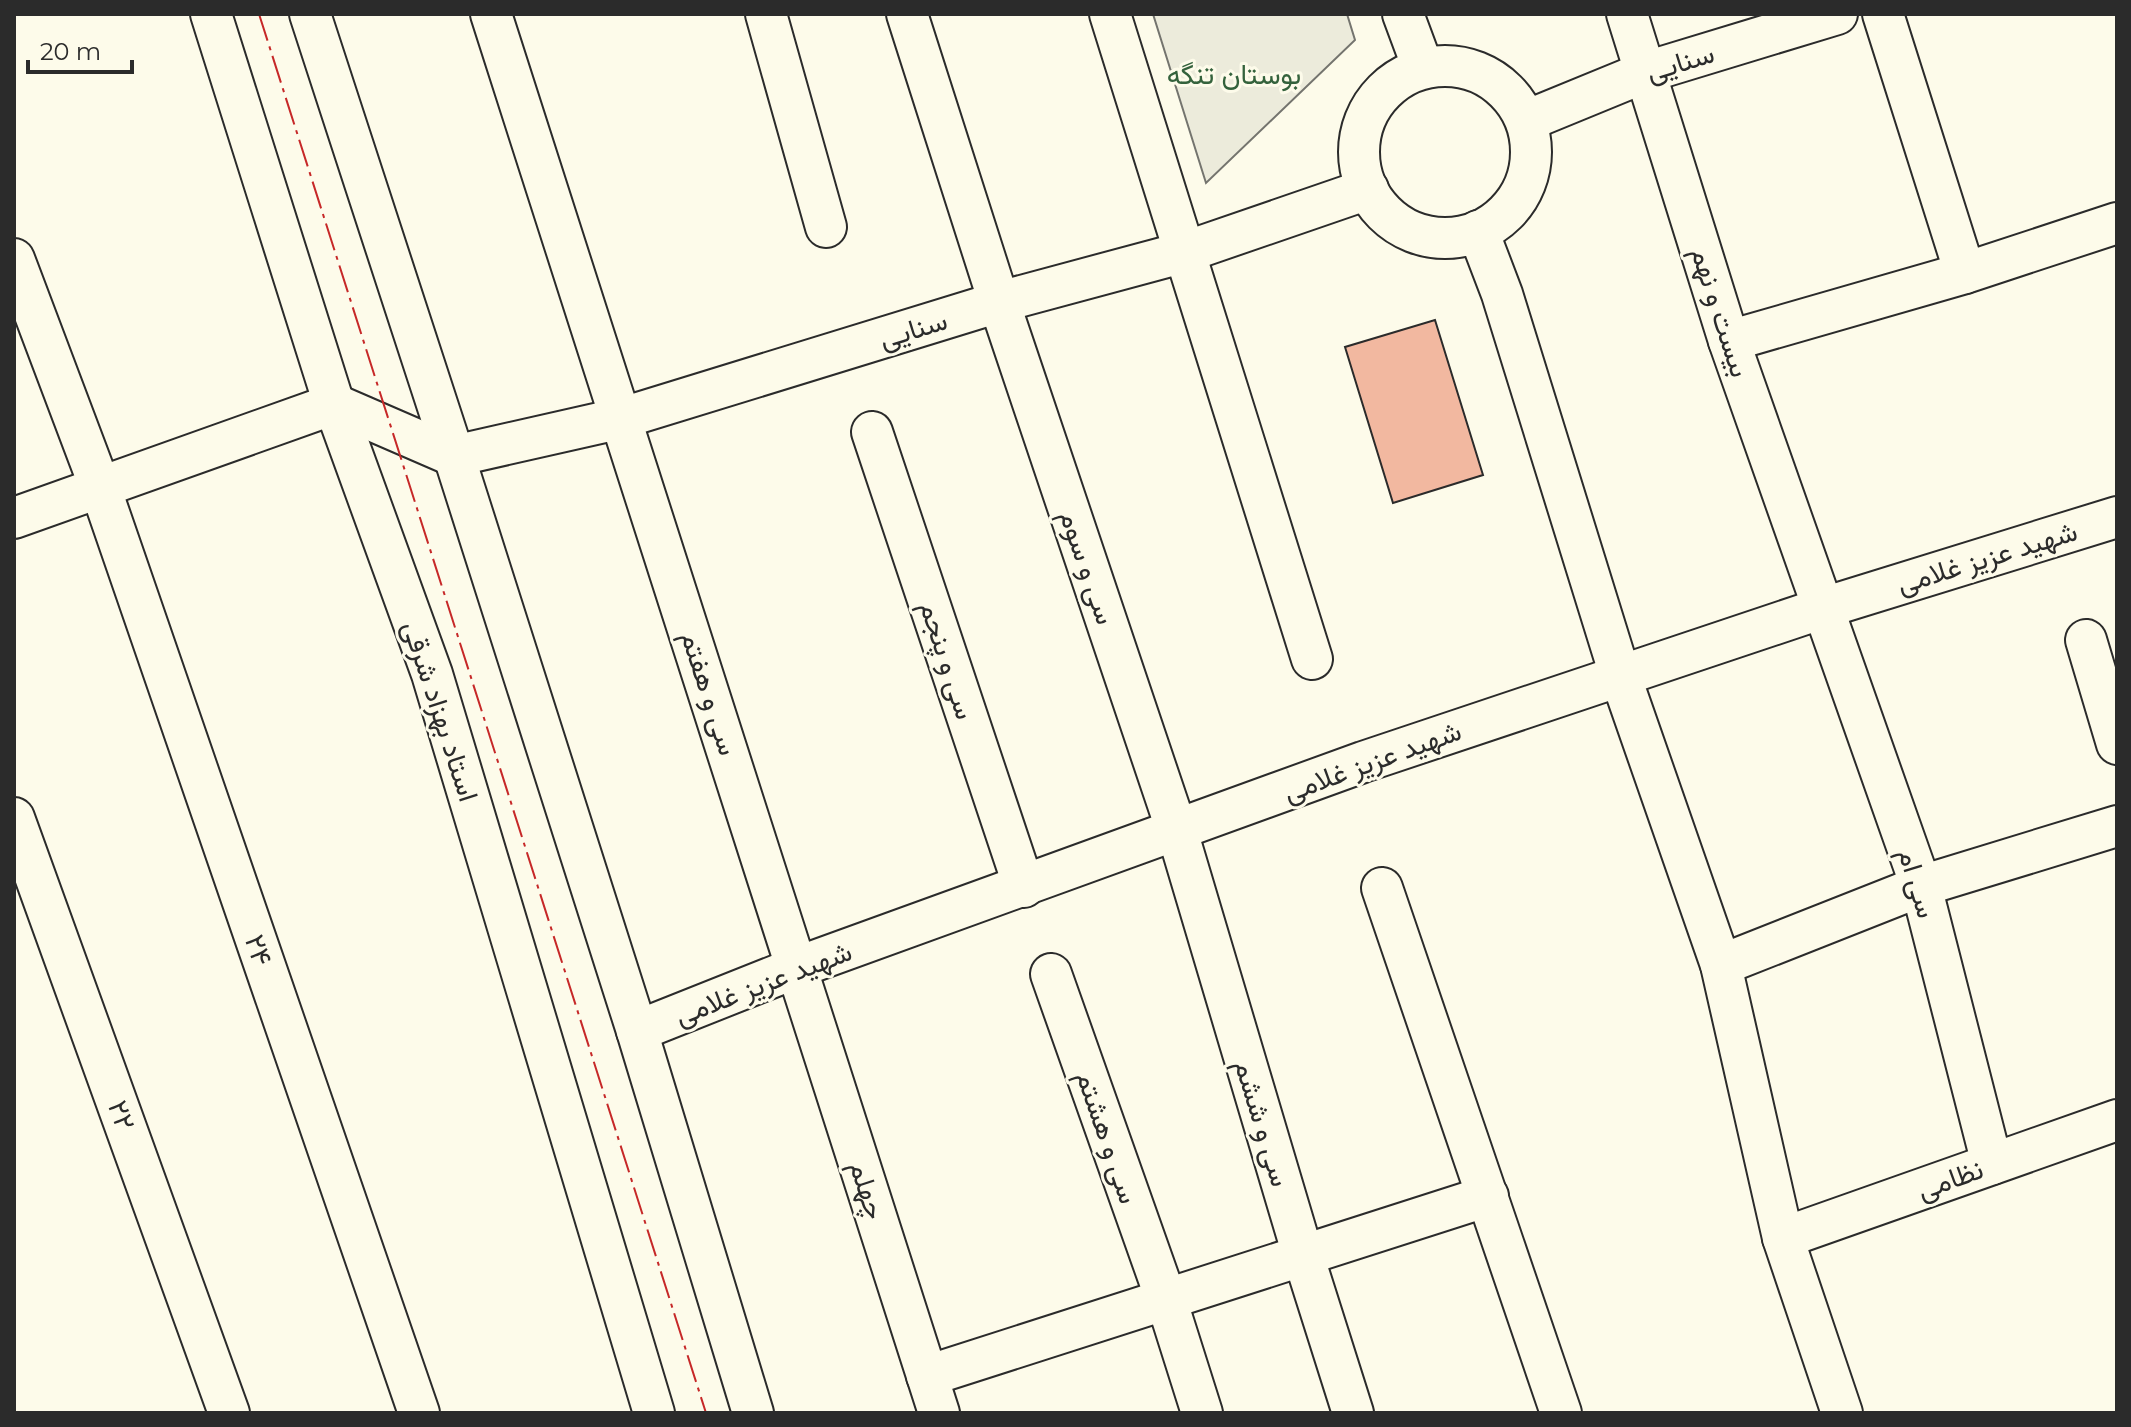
<svg xmlns="http://www.w3.org/2000/svg" width="2131" height="1427" font-family="Montserrat,Vazirmatn,sans-serif">
<rect width="100%" height="100%" fill="#fdfbea"/>
<path fill="#ecebdb" stroke="#74746e" stroke-width="2" d="M1153,14H1347L1355,40L1206,183Z"/>
<path fill="#f2b8a0" stroke="#2b2b2b" stroke-width="2" d="M1435,320L1483,475L1393,503L1345,347Z"/>
<g fill="none" stroke-linecap="round" stroke-linejoin="round">
<defs>
<g id="minor">
<path d="M211,14L334,404L432,674L654,1413"/>
<path d="M310,14L454,456L637,1031L753,1413"/>
<path d="M491,14L939,1413"/>
<path d="M766,14L826,227"/>
<path d="M907,14L999,302L1177,831L1303,1255L1353,1413"/>
<path d="M1110,14L1312,659"/>
<path d="M1403,14L1423,68"/>
<path d="M1627,14L1729,341L1921,886L1992,1164"/>
<path d="M1883,14L1965,273"/>
<circle cx="1445" cy="152" r="86"/>
<path d="M1526,121L1643,73L1837,14"/>
<path d="M1478,231L1502,294L1620,675L1721,965L1783,1238L1842,1413"/>
<path d="M14,259L100,487L419,1413"/>
<path d="M1729,341L1965,273L2117,223"/>
<path d="M872,432L1024,887"/>
<path d="M14,518L334,404L454,456L622,418L999,302L1185,252L1368,189"/>
<path d="M2086,640L2117,744"/>
<path d="M14,818L229,1413"/>
<path d="M1382,888L1561,1413"/>
<path d="M1721,965L1921,886L2117,826"/>
<path d="M1051,974L1166,1299L1202,1413"/>
<path d="M637,1031L798,967L1363,762L1823,608L2117,517"/>
<path d="M1783,1238L2117,1120"/>
<path d="M927,1376L1488,1196"/>
</g>
</defs>
<use href="#minor" stroke="#2b2b2b" stroke-width="44"/>
<use href="#minor" stroke="#fdfbea" stroke-width="40"/>
<path stroke="#c62828" stroke-width="2" stroke-dasharray="28 6 4 6" stroke-linecap="butt" d="M259,14L706,1413"/>
</g>
<g text-anchor="middle" stroke-width="6" stroke-linejoin="round" paint-order="stroke">
<g font-size="28" fill="#2b2b2b" stroke="#fdfbea">
<text transform="translate(1680 62) rotate(-17)" y="10">سنایی</text>
<text transform="translate(1721 312) rotate(72)" y="10">بیست و نهم</text>
<text transform="translate(913 329) rotate(-17)" y="10">سنایی</text>
<text transform="translate(1987 557) rotate(-17)" y="10">شهید عزیز غلامی</text>
<text transform="translate(1088 567) rotate(71)" y="10">سی و سوم</text>
<text transform="translate(948 660) rotate(72)" y="10">سی و پنجم</text>
<text transform="translate(710 693) rotate(72)" y="10">سی و هفتم</text>
<text transform="translate(441 711) rotate(72)" y="10">استاد بهزاد شرقی</text>
<text transform="translate(1372 761) rotate(-20)" y="10">شهید عزیز غلامی</text>
<text transform="translate(1918 883) rotate(73)" y="10">سی ام</text>
<text transform="translate(259 950) rotate(71)" y="10">۲۴</text>
<text transform="translate(763 983) rotate(-21)" y="10">شهید عزیز غلامی</text>
<text transform="translate(122 1115) rotate(70)" y="10">۲۲</text>
<text transform="translate(1263 1123) rotate(73)" y="10">سی و ششم</text>
<text transform="translate(1108 1137) rotate(71)" y="10">سی و هشتم</text>
<text transform="translate(1950 1179) rotate(-20)" y="10">نظامی</text>
<text transform="translate(868 1190) rotate(72)" y="10">چهلم</text>
</g>
<g font-size="28" fill="#34623c" stroke="#fdfbea">
<text x="1234" y="84">بوستان تنگه</text>
</g>
</g>
<rect width="2131" height="1427" fill="none" stroke="#2b2b2b" stroke-width="32"/>
<path d="M28 60v12h104v-12" fill="none" stroke="#2b2b2b" stroke-width="4"/>
<text x="40" y="60" font-size="24" fill="#2b2b2b" stroke="#fdfbea" stroke-width="6" paint-order="stroke">20 m</text>
</svg>
